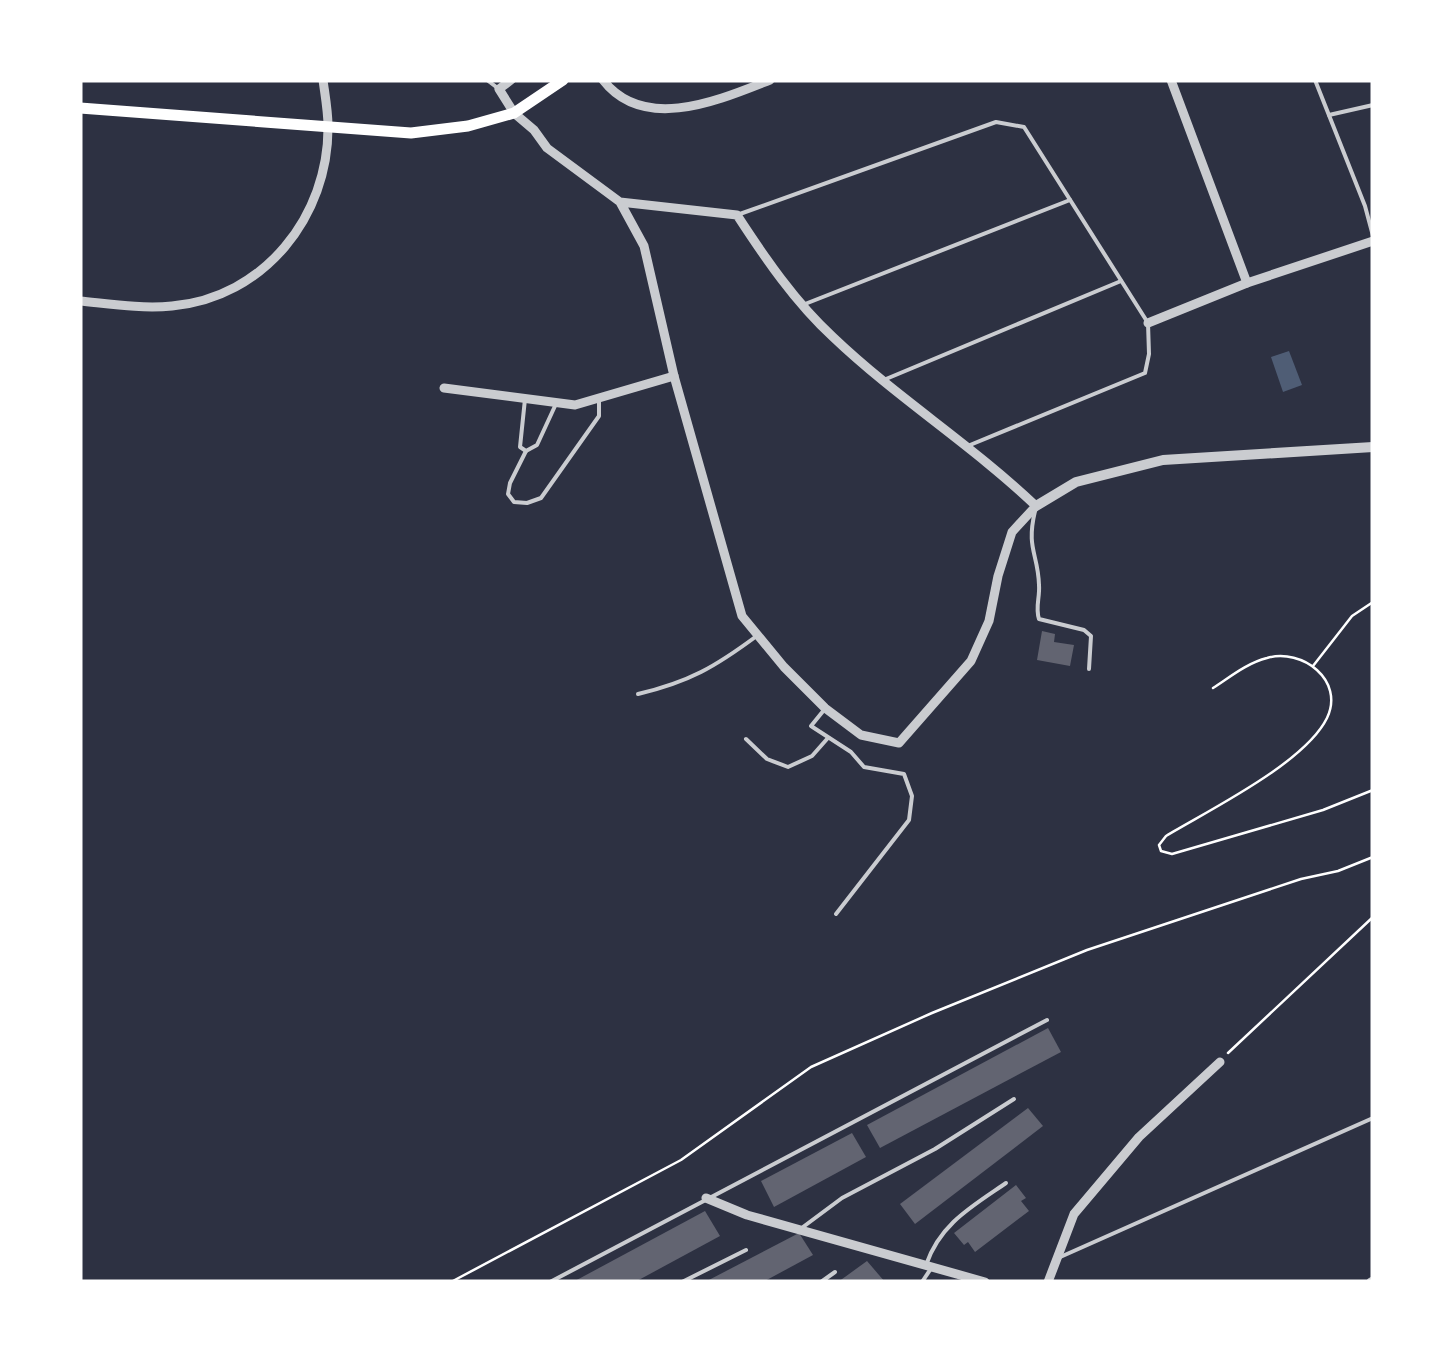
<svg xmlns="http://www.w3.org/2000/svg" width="1453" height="1362" font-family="Helvetica,sans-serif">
<rect width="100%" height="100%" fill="#2d3142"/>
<path fill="#4f5d75" d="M1289,351L1302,385L1283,392L1271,357Z"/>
<g fill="#626471">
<path d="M1042,631L1055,634L1054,642L1074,645L1070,666L1037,660Z"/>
<path d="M1048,1028L1061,1052L880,1148L867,1125Z"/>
<path d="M1028,1108L1043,1126L915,1224L900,1204Z"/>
<path d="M852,1133L866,1157L774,1207L761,1181Z"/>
<path d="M1016,1185L1026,1198L1021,1201L1029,1211L975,1252L968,1242L964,1245L954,1233Z"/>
<path d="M705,1211L720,1236L635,1282H573Z"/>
<path d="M799,1233L813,1255L763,1282H705Z"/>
<path d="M867,1261L885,1282H838Z"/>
</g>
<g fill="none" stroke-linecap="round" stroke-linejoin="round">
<g stroke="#fff" stroke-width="2.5">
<path d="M1313,666L1352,616L1373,602"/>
<path d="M1213,688C1230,677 1247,663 1267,658C1302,648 1345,680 1327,718C1305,763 1209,810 1166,836L1159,845L1161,851L1172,854L1323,810L1373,790"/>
<path d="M1228,1053L1373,917"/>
<path d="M451,1282L681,1160L811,1067L932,1013L1087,950L1301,879L1338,871L1373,857"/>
</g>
<g stroke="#caccd0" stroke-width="4">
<path d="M487,80L499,89"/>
<path d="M1315,80L1365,206L1373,236"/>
<path d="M1329,115L1373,105"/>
<path d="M737,215L996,122L1024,127L1148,323L1149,354L1145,373L970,445"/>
<path d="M805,304L1070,200"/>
<path d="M886,379L1121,281"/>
<path d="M525,399L520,447L526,451L537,445L555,406"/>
<path d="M526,451L510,483L508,494L514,502L527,503L541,498L599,416V398"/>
<path d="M1035,511C1026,549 1038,553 1039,585C1040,598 1035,607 1039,619L1084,630L1091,636L1089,669"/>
<path d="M638,694C689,682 715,667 758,635"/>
<path d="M824,710L811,726L851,752L864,767L904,774L912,796L909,820L836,914"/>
<path d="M746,739L767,759L788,767L812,756L827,739"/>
<path d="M803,1227L842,1198L935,1149L1014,1099"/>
<path d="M1058,1258L1373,1118"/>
<path d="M926,1265C940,1224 971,1207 1006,1183"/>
<path d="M550,1282L1047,1020"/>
<path d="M682,1282L746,1250"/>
<path d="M821,1282L835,1272"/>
<path d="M922,1282L932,1267"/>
</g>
<g stroke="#caccd0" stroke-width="9">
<path d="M511,80L499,89L514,113L534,130L547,148L620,202L644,246L674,376L742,616L784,667L825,708L861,735L899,743L971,661L989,621L998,576L1012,532L1036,506C972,445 897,398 833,337C795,302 765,258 737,215L620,202"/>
<path d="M603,80C644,133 719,100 770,80"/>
<path d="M1171,80L1247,283"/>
<path d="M80,301C110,304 142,309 172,306C264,298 329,216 328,126C328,111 325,95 323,80"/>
<path d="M1148,323L1247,283L1373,241"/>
<path d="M444,388L575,405L674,376"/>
<path d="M706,1198L747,1215L985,1282"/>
<path d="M1048,1282L1074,1214L1139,1137L1220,1062"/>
<path d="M1371,1282L1373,1281"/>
</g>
<path stroke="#caccd0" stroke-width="10" d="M1036,506L1076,482L1163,460L1373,447"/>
<path stroke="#fff" stroke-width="11" d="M80,108L411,133L468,126L514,113L563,80"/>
</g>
<rect width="1453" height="1362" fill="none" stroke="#ffffff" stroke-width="165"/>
</svg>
